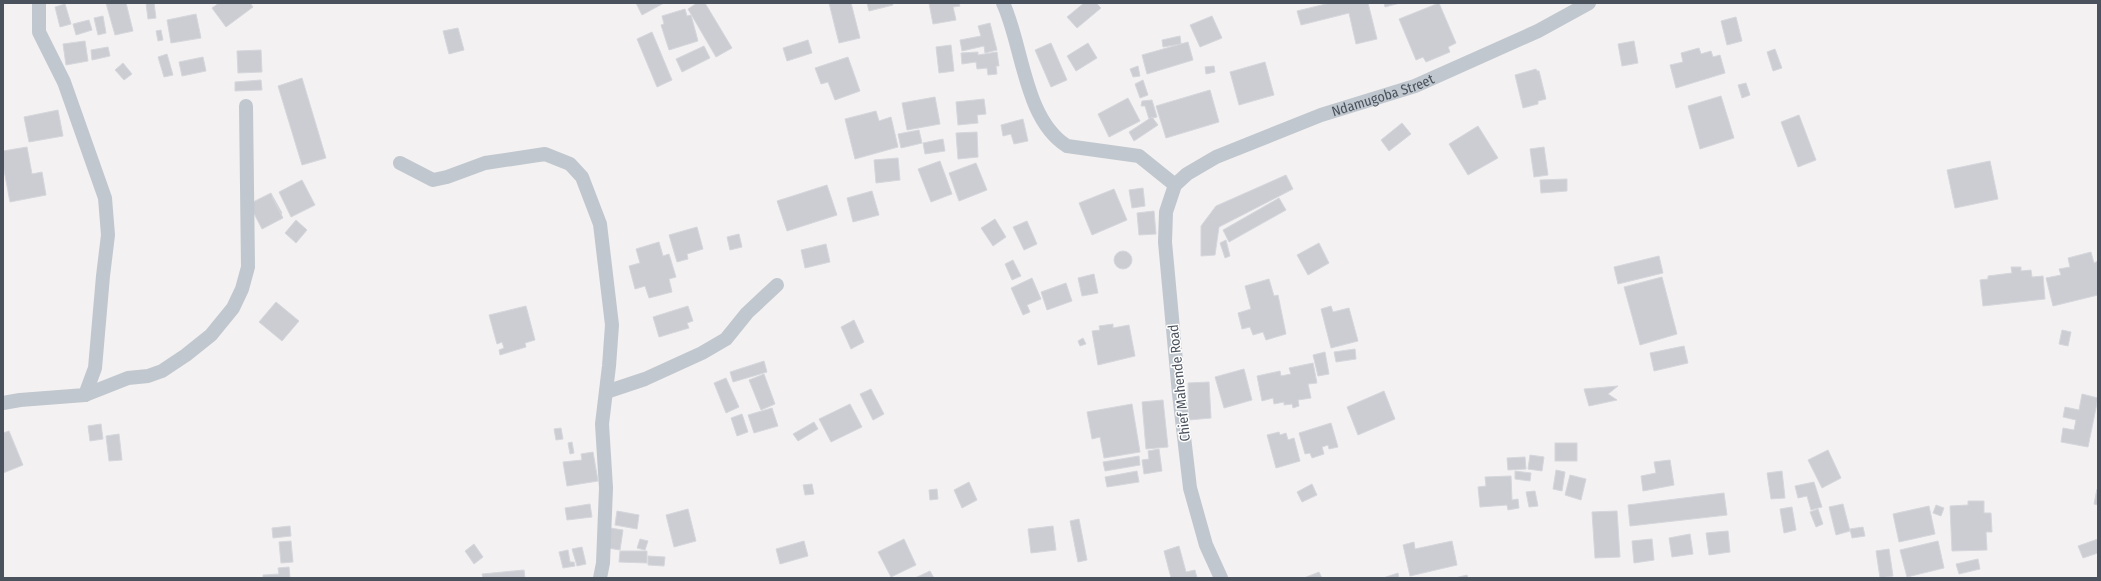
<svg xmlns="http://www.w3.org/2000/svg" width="2101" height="581" font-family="'Fira Sans Condensed',sans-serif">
<rect width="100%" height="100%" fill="#f3f1f1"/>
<g fill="#cbcdd3" stroke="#d5d7dc">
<path d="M106,3H126L133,31L115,35Z"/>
<path d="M146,3H154L156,18L148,19Z"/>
<path d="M219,3H250L253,7L226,27L212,8Z"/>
<path d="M636,3H664L642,15Z"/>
<path d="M697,3H705L732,48L716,57L688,9Z"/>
<path d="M829,3H851L860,38L839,43Z"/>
<path d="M867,3H892L893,5L869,11Z"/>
<path d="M929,3H959L960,6L953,7L956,20L933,24Z"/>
<path d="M1084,3H1096L1101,8L1077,28L1067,17Z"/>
<path d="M1330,3H1368L1377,39L1356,44L1349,13L1301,25L1297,11Z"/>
<path d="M1384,3H1400L1385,7Z"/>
<path d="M1439,3L1456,43L1448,47L1450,52L1426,62L1423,57L1416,60L1399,19Z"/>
<path d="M65,4L71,24L60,27L55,7Z"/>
<path d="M685,9L687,16L691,15L698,41L669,50L661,25L664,24L662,16Z"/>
<path d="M196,14L201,38L171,43L167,20Z"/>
<path d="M103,16L106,33L98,35L94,18Z"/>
<path d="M1212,16L1222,38L1200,47L1190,25Z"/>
<path d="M1736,17L1742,41L1727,45L1721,21Z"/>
<path d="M89,20L92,30L76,35L73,24Z"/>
<path d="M990,23L997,50L985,53L984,46L962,51L960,40L981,36L978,26Z"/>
<path d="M458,28L464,50L449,54L443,31Z"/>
<path d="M161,30L163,40L158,41L156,31Z"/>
<path d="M652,32L672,80L657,87L637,39Z"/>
<path d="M1180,36L1181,44L1163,47L1162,40Z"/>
<path d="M808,40L812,53L787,61L783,48Z"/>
<path d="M85,41L88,61L66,65L63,44Z"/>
<path d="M1634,41L1638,63L1622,66L1618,44Z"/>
<path d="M1188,42L1193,60L1147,74L1142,55Z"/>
<path d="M1051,43L1067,80L1051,87L1035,50Z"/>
<path d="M1088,43L1097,58L1076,71L1067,56Z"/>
<path d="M951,45L954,71L939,73L936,47Z"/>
<path d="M704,46L710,58L682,72L676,59Z"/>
<path d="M108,47L110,56L92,60L91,50Z"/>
<path d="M1699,48L1701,54L1711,51L1713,57L1720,55L1725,73L1676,88L1670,65L1683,62L1681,53Z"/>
<path d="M1775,49L1782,68L1773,71L1767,52Z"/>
<path d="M261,50L262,72L238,73L237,51Z"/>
<path d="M978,52V55L997,52L999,66H996L997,74L988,75L987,68L977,69L976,62L962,64L961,53Z"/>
<path d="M167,54L173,75L164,77L158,57Z"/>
<path d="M203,57L206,71L182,76L179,62Z"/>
<path d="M848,57L860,91L835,100L828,82L821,84L815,68Z"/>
<path d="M1265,62L1274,95L1239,105L1230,72Z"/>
<path d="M123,63L132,74L124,80L115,70Z"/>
<path d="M1138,66L1140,76L1133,77L1130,69Z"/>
<path d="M1214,66L1215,72L1206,74L1205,67Z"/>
<path d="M1536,69L1537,71H1539L1546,99L1538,101V104L1523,108L1515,75Z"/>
<path d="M302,78L326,158L302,165L278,86Z"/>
<path d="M261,80L262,90L235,91V82Z"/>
<path d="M1143,80L1148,95L1140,98L1135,84Z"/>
<path d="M1746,83L1750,95L1742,98L1738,85Z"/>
<path d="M1210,90L1219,122L1166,138L1156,106Z"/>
<path d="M1721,96L1734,138L1700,149L1688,106Z"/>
<path d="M935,97L940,124L907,130L902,103Z"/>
<path d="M1128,98L1140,121L1109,137L1098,114Z"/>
<path d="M984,99L986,114L977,115L978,123L958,125L956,102Z"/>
<path d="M1152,100L1157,117L1149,119L1145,106H1141L1142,101Z"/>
<path d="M58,110L63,136L29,142L24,117Z"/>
<path d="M876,111L879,121L891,117L898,147L855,159L845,119Z"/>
<path d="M1799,115L1816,160L1798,167L1781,122Z"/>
<path d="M1152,117L1158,125L1134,141L1129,132Z"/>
<path d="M1023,119L1028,141L1014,144L1011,134L1003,136L1001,125Z"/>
<path d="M1402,123L1411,134L1389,151L1381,140Z"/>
<path d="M1478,126L1498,158L1468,175L1449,144Z"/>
<path d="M919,130L922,143L901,148L898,134Z"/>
<path d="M977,132L978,157L958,159L956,133Z"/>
<path d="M943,139L945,151L925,154L923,143Z"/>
<path d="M27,147L32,174L42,172L46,195L10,202L3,165V151Z"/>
<path d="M1544,147L1548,175L1534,177L1530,149Z"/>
<path d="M898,158L900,180L876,183L874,160Z"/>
<path d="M940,161L952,194L931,202L918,169Z"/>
<path d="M1990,161L1998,199L1955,208L1947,170Z"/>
<path d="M976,163L987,190L959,201L949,173Z"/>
<path d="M1286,175L1293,189L1219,227L1215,255L1201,256V226L1216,206Z"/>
<path d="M1567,179V191L1541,193L1540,180Z"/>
<path d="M302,180L315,205L291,217L279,192Z"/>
<path d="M827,185L837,215L787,231L777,201Z"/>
<path d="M1143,188L1145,206L1132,208L1129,190Z"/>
<path d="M1114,189L1127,220L1092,235L1079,203Z"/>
<path d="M872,191L879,215L853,222L847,198Z"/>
<path d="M271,193L283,218L262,229L249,204Z"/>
<path d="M272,197H273L282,213L281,214Z"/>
<path d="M1279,198L1286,210L1229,242L1223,230Z"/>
<path d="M1154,211L1156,234L1139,235L1137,213Z"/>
<path d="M995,219L1006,237L993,246L981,228Z"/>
<path d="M296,220L307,230L296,243L285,233Z"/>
<path d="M1027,221L1037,244L1024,250L1013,227Z"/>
<path d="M697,227L703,249L687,254L688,259L677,262L669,235Z"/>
<path d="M739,234L742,247L730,250L727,237Z"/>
<path d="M1226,240L1230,256L1225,258L1220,243Z"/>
<path d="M659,242L663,256L669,254L676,277L669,279L672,292L649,298L645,286L635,289L629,266L640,263L636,249Z"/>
<path d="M1319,243L1329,263L1308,275L1297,255Z"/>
<path d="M826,244L830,262L805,268L801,250Z"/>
<circle cx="1123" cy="260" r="9"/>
<path d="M2091,252L2094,263L2098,261V295L2053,306L2046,278L2061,275L2059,269L2070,267L2068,258Z"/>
<path d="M1659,256L1663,273L1618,284L1614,267Z"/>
<path d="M1013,260L1021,276L1012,280L1005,264Z"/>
<path d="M2011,267H2021V271L2031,270L2032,277L2043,276L2045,299L1983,306L1980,280L1988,279V276L2012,273Z"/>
<path d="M1094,274L1098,293L1082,296L1078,278Z"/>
<path d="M1662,277L1677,334L1640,345L1624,287Z"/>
<path d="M1032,278L1041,299L1027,305L1030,312L1023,315L1011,288Z"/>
<path d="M1269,279L1274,296L1278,295L1286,334L1266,340L1263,332L1253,335L1250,327L1242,329L1238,313L1251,309L1245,286Z"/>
<path d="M1066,283L1072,301L1047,310L1041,292Z"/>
<path d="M276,302L299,321L282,341L259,322Z"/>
<path d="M526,306L535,340L525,343L526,347L500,355L499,350L504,348L502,342L497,344L489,315Z"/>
<path d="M688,306L693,321L687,323L689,328L659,337L653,317Z"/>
<path d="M1331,306L1333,312L1349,308L1358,341L1331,348L1321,309Z"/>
<path d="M854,320L864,342L851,349L841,327Z"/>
<path d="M1113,324V328L1129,325L1135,356L1098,365L1092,331L1100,330L1099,326Z"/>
<path d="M2062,330L2071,332L2068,346L2059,344Z"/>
<path d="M1083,338L1086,344L1080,346L1078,341Z"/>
<path d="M1684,346L1688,363L1654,371L1650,353Z"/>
<path d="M1355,349L1356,359L1336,362L1334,352Z"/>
<path d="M1325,352L1329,374L1318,376L1313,355Z"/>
<path d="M764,361L767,372L733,382L730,372Z"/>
<path d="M1313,363L1317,383L1308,384L1311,398L1298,400L1299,406L1293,408L1292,404L1284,405V402L1274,404L1273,398L1262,401L1257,376L1280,371L1281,376L1291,374L1289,368Z"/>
<path d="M1244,369L1252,400L1224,408L1215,377Z"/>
<path d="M764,374L775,404L761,410L749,380Z"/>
<path d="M726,378L739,407L726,413L714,383Z"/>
<path d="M1209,382L1211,418L1189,420L1188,383Z"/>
<path d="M1618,386L1608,394L1617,400L1589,406L1584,389Z"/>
<path d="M871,389L884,414L873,420L860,394Z"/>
<path d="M1384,391L1395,419L1358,435L1347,407Z"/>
<path d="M2082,394L2098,398L2088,447L2061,442L2063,428L2074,430L2076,420L2063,417L2065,407L2079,410Z"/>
<path d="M1163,400L1168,447L1146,449L1142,402Z"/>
<path d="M850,404L862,427L831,442L819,419Z"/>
<path d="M1132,404L1140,452L1104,458L1100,437L1092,439L1087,412Z"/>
<path d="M772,408L778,426L754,433L748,415Z"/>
<path d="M742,414L748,432L737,436L731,418Z"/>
<path d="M814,422L818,429L798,441L793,434Z"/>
<path d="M1331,423L1338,447L1329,449L1328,445L1322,447L1324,454L1312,458L1310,453L1305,454L1299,433Z"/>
<path d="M101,424L103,439L90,441L88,426Z"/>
<path d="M561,428L563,439L556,440L554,429Z"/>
<path d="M9,431L23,465L3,473V433Z"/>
<path d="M1279,432L1280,435L1286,433L1288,440L1294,438L1300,461L1276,468L1267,435Z"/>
<path d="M119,434L122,460L109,461L106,436Z"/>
<path d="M572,442L574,453L570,454L568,443Z"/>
<rect x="1555" y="443" width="22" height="18"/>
<path d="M1159,449L1162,471L1144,474L1142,460L1149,459L1148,451Z"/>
<path d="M1828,450L1841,478L1822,488L1808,460Z"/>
<path d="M593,452L598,481L567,486L563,462L582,460L581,454Z"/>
<path d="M1530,455L1544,457L1542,471L1528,469Z"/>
<path d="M1139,456L1140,465L1105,471L1103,462Z"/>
<path d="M1525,457L1526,469L1508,470L1507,458Z"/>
<path d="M1670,460L1674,485L1643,491L1641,476L1656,473L1654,462Z"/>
<path d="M1556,470L1565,472L1562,491L1553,489Z"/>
<path d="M1137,471L1139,482L1107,487L1105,477Z"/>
<path d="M1515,471L1531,473L1530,481L1515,479Z"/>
<path d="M1782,471L1785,498L1771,499L1767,473Z"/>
<path d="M1570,475L1586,479L1581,500L1565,495Z"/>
<path d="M1511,476L1512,500L1518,499L1519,508L1508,510L1507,505L1480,507L1478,487L1486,486L1485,477Z"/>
<path d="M969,482L977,500L962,508L954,490Z"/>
<path d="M1814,482L1822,507L1811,510L1807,496L1798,498L1795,486Z"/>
<path d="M812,484L814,494L805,495L803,485Z"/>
<path d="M1312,484L1317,495L1302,502L1297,492Z"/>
<path d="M937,489L938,499L930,500L929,490Z"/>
<path d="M2097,489H2098V505L2094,504Z"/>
<path d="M1535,491L1538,506L1529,507L1526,492Z"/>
<path d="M1724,493L1727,515L1630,526L1628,505Z"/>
<path d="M1968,501H1984V513H1991L1992,532H1986L1987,550L1952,551L1950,506L1968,505Z"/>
<path d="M590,504L592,517L567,520L565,508Z"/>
<path d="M1843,504L1850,531L1836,535L1829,507Z"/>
<path d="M1936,505L1944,508L1941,516L1933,513Z"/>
<path d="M1929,506L1935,534L1899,542L1893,514Z"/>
<path d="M1792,507L1796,530L1784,533L1780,509Z"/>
<path d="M688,509L696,541L674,547L666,515Z"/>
<path d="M1818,509L1823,524L1816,527L1810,512Z"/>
<path d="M617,511L639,515L637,529L615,525Z"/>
<path d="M1617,511L1620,557L1595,558L1592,512Z"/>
<path d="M1079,519L1087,560L1078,562L1070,521Z"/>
<path d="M290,526L291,536L273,538L272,528Z"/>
<path d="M1053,526L1056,550L1031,553L1028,529Z"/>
<path d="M1863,527L1865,536L1852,538L1850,529Z"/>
<path d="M610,528L623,530L620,550L608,548Z"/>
<path d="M1728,531L1730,552L1709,555L1706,533Z"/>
<path d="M1690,534L1693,554L1672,557L1669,538Z"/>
<path d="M640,539L648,541L645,550L637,548Z"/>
<path d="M904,539L916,565L891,577L878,552Z"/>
<path d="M1652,539L1654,560L1634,563L1632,541Z"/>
<path d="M2098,539V553L2083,558L2078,546Z"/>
<path d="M291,541L293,562L281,563L279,542Z"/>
<path d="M804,541L808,556L780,564L776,549Z"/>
<path d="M1452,541L1457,565L1410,576L1403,545L1414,542L1415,549Z"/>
<path d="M1938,541L1944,568L1907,577L1900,550Z"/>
<path d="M474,544L483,557L474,564L465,551Z"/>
<path d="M1179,546L1186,572L1195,570L1197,578H1171L1164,551Z"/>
<path d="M582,547L586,564L577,566L572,549Z"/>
<path d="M1889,549L1893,576L1880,578L1876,551Z"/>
<path d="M568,550L570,562H574L575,566L563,568L559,552Z"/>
<path d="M620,551H647V563L619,562Z"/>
<path d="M648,556L665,557L664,566L648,565Z"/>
<path d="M1978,559L1980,569L1959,574L1956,564Z"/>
<path d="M289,567L290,578H263V575L279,574L278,568Z"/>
<path d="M524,570L525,578H483L482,574Z"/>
<path d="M930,571L934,578H915Z"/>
<path d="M1319,572L1322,578H1304Z"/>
<path d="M1398,573L1399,578H1383Z"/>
<path d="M1467,575L1468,578H1455Z"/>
</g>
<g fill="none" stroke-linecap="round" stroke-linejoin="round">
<g stroke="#c0c7ce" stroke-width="14">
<path d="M1003,3C1023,46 1024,119 1067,146L1139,156L1175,185"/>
<path d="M400,163L433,180L447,177L485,163L545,154L570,164L582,177L600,224L612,325L609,366L602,424L606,488L603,563L600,578"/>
<path d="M606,392L645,379L702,353L726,339L747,313L777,285"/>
<path d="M85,395L128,378L148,376L162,371L186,355L211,335L233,308L242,289L248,267L246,106"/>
<path d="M3,403L20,400L85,395L95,368L103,276L108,235L105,198L64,82L39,32V3"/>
<path id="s1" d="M1221,578L1206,545L1190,488L1179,394L1165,242L1166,212L1175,185L1187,174L1216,157L1321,115L1415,86L1538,31L1589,3"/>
</g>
</g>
<g text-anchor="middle" stroke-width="3" stroke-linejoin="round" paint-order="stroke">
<g font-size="14" fill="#4a525d" stroke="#fff">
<text dy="5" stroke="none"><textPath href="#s1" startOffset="629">Ndamugoba Street</textPath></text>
<text transform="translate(1179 383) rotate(-96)" y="5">Chief Mahende Road</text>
</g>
</g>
<rect width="2101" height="581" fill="none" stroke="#4a525d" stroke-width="8"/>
</svg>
